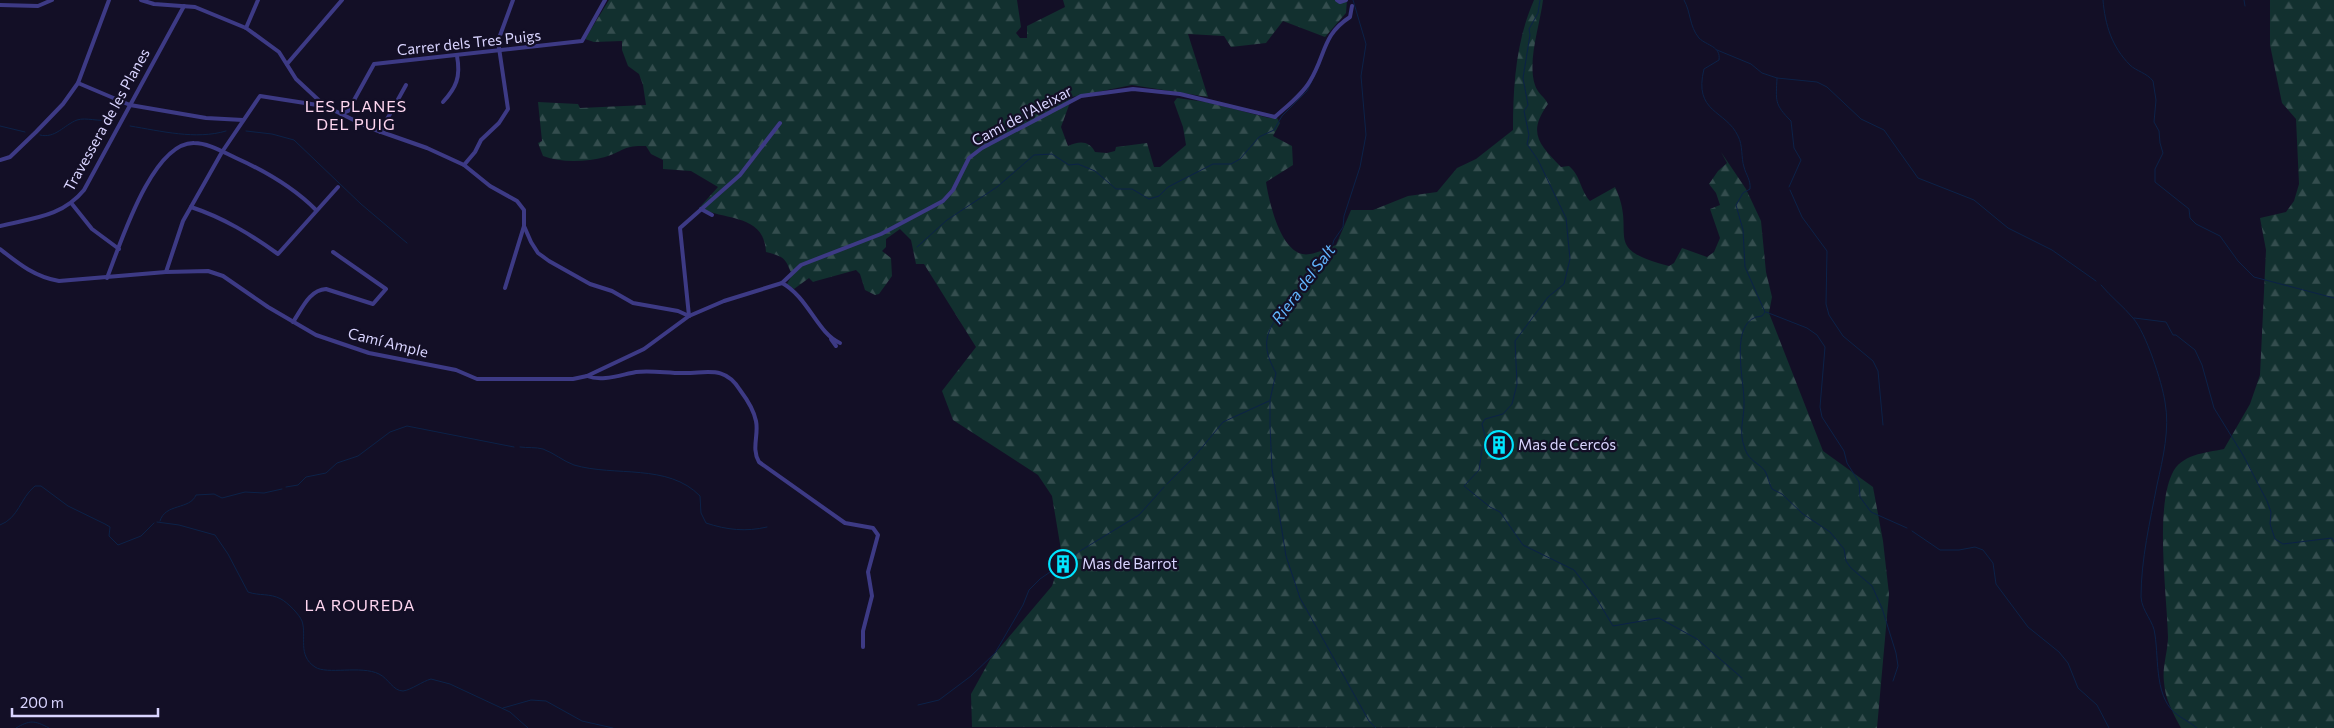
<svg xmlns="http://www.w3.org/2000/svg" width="2334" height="728" font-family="Commissioner,sans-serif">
<defs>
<pattern id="forest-firs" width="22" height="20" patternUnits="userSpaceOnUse" patternTransform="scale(1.25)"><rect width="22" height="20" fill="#12302f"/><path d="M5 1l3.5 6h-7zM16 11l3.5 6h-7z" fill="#344d4e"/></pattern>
</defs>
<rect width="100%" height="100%" fill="#130f26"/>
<g fill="url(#forest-firs)">
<path d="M609,0H1017L1021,27L1016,33L1020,38H1027V26L1065,7L1063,0H1347L1346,13L1325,37L1283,21L1266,43L1231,47L1224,36L1188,34L1208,97L1132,85L1072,97L1061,127L1068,146C1079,141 1089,140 1095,152L1107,153L1115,151L1116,147L1147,143L1154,167H1160L1186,145L1183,127L1174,102L1177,98L1206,102L1269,118H1277L1280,123L1273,136L1292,146L1293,165L1266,182C1269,202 1282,260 1310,254C1318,253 1327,248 1336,245L1351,210H1373L1408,196L1437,192L1457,168L1476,159L1513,130C1513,85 1516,41 1534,0H1543C1540,25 1527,61 1535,85C1537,93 1545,97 1548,104C1527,133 1539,144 1561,167L1569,166C1581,176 1580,190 1590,201L1615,187C1638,235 1599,248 1669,266L1674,263L1682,248L1707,257L1714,252L1720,238L1710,209L1720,205L1716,193L1709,184L1718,171L1727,163L1721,152L1746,189L1761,221L1766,272L1772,297L1769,313L1823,451L1873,487L1883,541L1889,594L1877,728L972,727L971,694L991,658L1052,586L1062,556L1052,496L1038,475L953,420L942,391L976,347L924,264H916L911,240L900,229L886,239V247L882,251L891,258L892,276L879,294L875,295L865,290L860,274L856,270L816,281L813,282L809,278L794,289L787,284L792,275C785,257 784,257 766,252C764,214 728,221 699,208L718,187L691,171L663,169V160L651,154L646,146C623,145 624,151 605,157C586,162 561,163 543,156L538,143L542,141L538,102L578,104L580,108L646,105L643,85L639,74L628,66L622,50V41L594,42L585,39Z"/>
<path d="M2270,0H2334V728H2181C2173,713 2165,699 2164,682C2162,667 2168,651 2168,637C2167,595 2155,510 2172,474C2181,454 2205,453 2224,449L2250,404L2260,375L2266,250L2260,218L2286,212L2294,201L2299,184L2296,119L2282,103L2270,45Z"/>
</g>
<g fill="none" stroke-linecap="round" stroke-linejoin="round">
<g stroke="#0c2248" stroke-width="1">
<path d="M1353,0L1366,44L1361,76L1366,135L1360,167L1344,216L1343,227L1334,240L1330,253L1320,261C1310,273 1301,285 1292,298C1271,326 1256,338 1276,373L1270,400V426L1272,469L1286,556L1300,598L1369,721L1376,728"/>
<path d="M1540,0L1538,13L1529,29L1530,35L1523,78L1528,105L1524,111L1529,135L1527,144L1538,160L1566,218L1570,259L1564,284L1548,297L1515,341L1517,384L1512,404L1503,414L1485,419L1482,424L1486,440L1482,450L1479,470L1464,486L1490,507L1500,512L1523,545L1574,570L1598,601L1613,626L1659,618L1697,639L1742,678"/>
<path d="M1684,0C1691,12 1689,26 1699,38C1707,46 1721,46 1719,60L1704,69C1693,113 1726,110 1738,136C1743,145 1741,158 1744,167C1746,175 1751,180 1750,189L1743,193L1736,205L1743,230L1745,267L1765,312L1762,316C1727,318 1745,382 1744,404C1744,422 1738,430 1745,449C1749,461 1759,463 1765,471C1768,476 1769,484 1772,489L1782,494L1803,514L1830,532L1844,549L1846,561L1851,568L1872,586L1882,608L1896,653L1898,666L1893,681"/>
<path d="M2103,0C2105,25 2112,47 2130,65C2136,71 2147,73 2153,81L2156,100L2154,122L2159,131L2160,143L2163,153L2155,169V182L2189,209L2190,218L2196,224L2220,236L2238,261L2254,277L2334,298"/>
<path d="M2244,0L2245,6"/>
<path d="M1717,50L1751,64L1762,73L1777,78L1817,82L1827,87L1861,119L1884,130L1918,178L1974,200L2008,228L2052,250L2096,281"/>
<path d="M1777,78C1776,101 1774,104 1791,121L1794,148L1801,160L1789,187"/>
<path d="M0,126L25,132"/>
<path d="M130,126C161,131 196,140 226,131"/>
<path d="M246,131L272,134L294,140L361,204L407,243"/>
<path d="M40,135C55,139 64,125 77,120C86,117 99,122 110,120"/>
<path d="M1790,190L1802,217L1827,251L1826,304L1829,315L1843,336L1873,361L1878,371L1883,425"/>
<path d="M917,247L947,220L997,187L1034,155L1052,154L1069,165L1078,164L1095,171L1116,189H1132L1149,199L1159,196L1168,187L1213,164H1231L1240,159L1259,137L1274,130L1282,116L1307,91L1320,64"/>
<path d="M2101,285C2111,297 2123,306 2133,318C2146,333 2162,382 2165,402C2170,429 2163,458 2157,485C2150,521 2141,560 2141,597C2142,612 2154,621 2155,635C2159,660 2154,700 2179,716C2185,720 2191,723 2197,728"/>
<path d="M1766,312L1807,328L1817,335L1825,347L1820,407L1822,417L1844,451L1847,463L1859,482L1860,497L1871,512L1907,528"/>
<path d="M2134,318L2166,322L2173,335H2176L2195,350L2202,365L2214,408L2243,455L2267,501L2271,512L2270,524L2275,539L2283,544L2332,538L2334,542"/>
<path d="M520,447C527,448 536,447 543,449C554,453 563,461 574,465C615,477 668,463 700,496L701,513L706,523C727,530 746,532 767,527"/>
<path d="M1167,484L1195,456L1223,422L1269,401"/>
<path d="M286,487L298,485L306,477L326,473L337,463L358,456L390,432L407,426L514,447"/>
<path d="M160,521C165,503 190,510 196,495L214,494L222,498L245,492L264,493L282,489"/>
<path d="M157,522L179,525L215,535L228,554L248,592C259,596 270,593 281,599C288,603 299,614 302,621C307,637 297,655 315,667C327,675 361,665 379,674C388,678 393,691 403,691C411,690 423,681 431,679L450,684L510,712L528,728"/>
<path d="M0,525C19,518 20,498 35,486H41L68,506L105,524L110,527L109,536L118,545L141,536L154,523"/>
<path d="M1912,531L1940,550H1959L1975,547L1983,550L1993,563L1996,584L2028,627L2059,652L2068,663L2078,688L2097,705L2109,728"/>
<path d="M918,705L939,700L971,676L995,653L1023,605L1029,590L1040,579L1080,551L1139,515L1164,487"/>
<path d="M503,708L531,700L546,701L582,721L613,728"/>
<path d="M16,728C30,720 34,720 49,728"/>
</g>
<g stroke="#3d3a85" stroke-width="4">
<path d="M141,0L154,4L195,7L246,28L279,52L296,79L325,106L370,128L427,148L464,165L490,186L517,201L524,210V226L531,242L538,253L549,261L590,284L612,291L633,303L678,311L689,316"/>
<path d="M1337,0L1340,2L1346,0"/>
<path d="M0,5L38,6L52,0"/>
<path d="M246,28L258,0"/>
<path d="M287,64L342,0"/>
<path d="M78,83L130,105L206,118L243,120"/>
<path d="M443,102C456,88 461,77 457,56"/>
<path d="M341,114L348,111L374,64L582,41L605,0"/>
<path d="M380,132L406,85"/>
<path d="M0,160L10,157L36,132L63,104L78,83L109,0"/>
<path d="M464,165L475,152L481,140L499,123L508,109L498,41L513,0"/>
<path d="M72,204L92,229L119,249"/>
<path d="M191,207C224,218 250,234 278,254L338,187"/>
<path d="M701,209L712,215"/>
<path d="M0,226C32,218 62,217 84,190L184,6"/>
<path d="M0,249C19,264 35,277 59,281L166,272L208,271L223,276L268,307L316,335L369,353L456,370L477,379H573L587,376L644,349L689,316L724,301L782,283L801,265L881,234L943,201L953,190L969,158L982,148L1081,96L1133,89L1180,94L1275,117C1287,106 1302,95 1310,81C1326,55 1322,35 1350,17L1352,6"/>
<path d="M166,272L183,221L222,152L260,96L324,106"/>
<path d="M107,278C120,245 152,142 194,143C208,143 223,152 236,158C265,171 294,188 316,210"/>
<path d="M782,283C808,297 818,334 840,343"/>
<path d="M505,288L524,226"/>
<path d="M689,316L680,228L740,175L780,123"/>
<path d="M293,322C302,309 309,290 326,289L373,304L386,289L333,252"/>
<path d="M831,339L836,346"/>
<path d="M587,376C602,382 620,375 636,372C650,370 667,373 682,373C705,374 724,364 740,390C746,398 754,411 756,421C759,435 751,448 759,462L845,523L873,528L878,535L868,572L872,596L863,631V647"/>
</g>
</g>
<defs>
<symbol id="building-ring" viewBox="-11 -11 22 22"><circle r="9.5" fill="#130f26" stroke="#00e5ff" stroke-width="1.5"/><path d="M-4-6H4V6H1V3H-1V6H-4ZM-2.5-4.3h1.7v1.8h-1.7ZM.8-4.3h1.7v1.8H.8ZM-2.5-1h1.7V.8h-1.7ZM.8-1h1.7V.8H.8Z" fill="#00e5ff"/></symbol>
</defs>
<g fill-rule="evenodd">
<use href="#building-ring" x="1483" y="429" width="32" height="32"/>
<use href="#building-ring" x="1047" y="548" width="32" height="32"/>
</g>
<g text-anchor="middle" stroke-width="4.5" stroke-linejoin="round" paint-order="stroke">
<g font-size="15" fill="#d9d4ff" stroke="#130f26">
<text transform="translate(469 43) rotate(-6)" y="5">Carrer dels Tres Puigs</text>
<text transform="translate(1022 116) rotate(-28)" y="5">Camí de l'Aleixar</text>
<text transform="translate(107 120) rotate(-61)" y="5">Travessera de les Planes</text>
<text transform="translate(388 343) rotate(14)" y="5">Camí Ample</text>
</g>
<g font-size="15" fill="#d9d4ff" stroke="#130f26" text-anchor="start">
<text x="1518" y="450">Mas de Cercós</text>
<text x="1082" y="569">Mas de Barrot</text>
</g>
<g font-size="16" letter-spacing="1" fill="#ffd6f0" stroke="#130f26">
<text x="356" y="112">LES PLANES<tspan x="356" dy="18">DEL PUIG</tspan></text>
<text x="360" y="611">LA ROUREDA</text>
</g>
<g font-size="16" font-style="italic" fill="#62b6ff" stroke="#130f26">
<text transform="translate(1303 284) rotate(-53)" y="6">Riera del Salt</text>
</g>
</g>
<path d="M12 708v8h146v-8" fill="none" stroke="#d9d4ff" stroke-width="2.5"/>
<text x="20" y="708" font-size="15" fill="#d9d4ff" stroke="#130f26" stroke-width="4" paint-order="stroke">200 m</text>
</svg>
